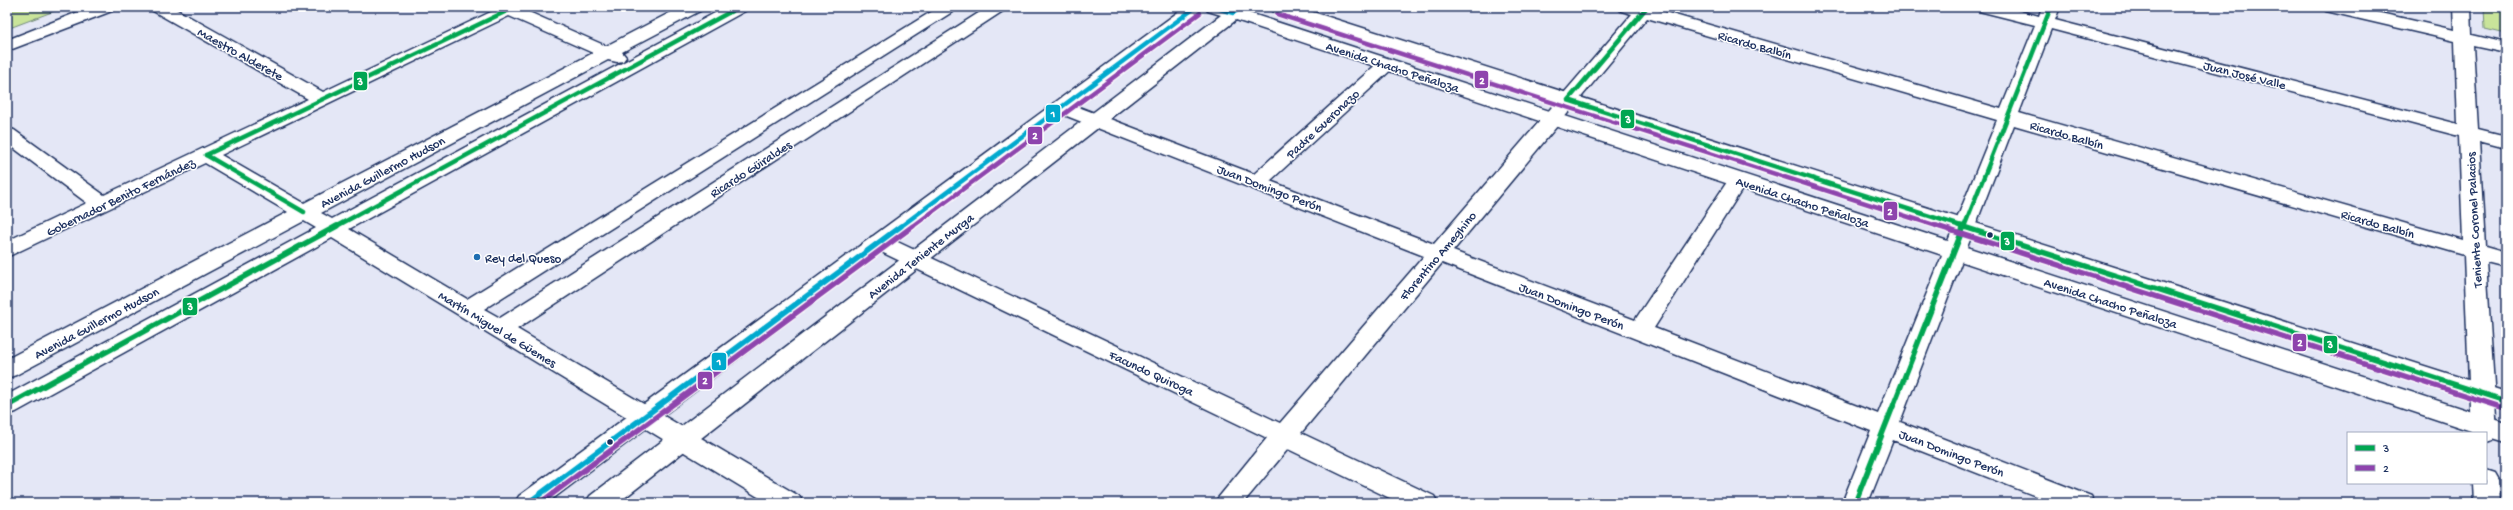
<svg xmlns="http://www.w3.org/2000/svg" width="2513" height="510" font-family="'Gochi Hand',sans-serif">
<rect width="100%" height="100%" fill="#e4e7f6"/>
<filter id="ink" filterUnits="userSpaceOnUse"><feTurbulence type="fractalNoise" baseFrequency=".025" numOctaves="2"/><feDisplacementMap in="SourceGraphic" scale="8" xChannelSelector="R" yChannelSelector="G"/><feConvolveMatrix kernelMatrix="1 2 1 2 8 2 1 2 1" color-interpolation-filters="sRGB"/></filter>
<g filter="url(#ink)">
<g fill="#c9e49a" stroke="#728a7c">
<path d="M7,7H65L7,29Z"/>
<path d="M2484,7H2506V34L2485,29Z"/>
</g>
<g fill="none" stroke-linecap="round" stroke-linejoin="round">
<defs>
<g id="street">
<path d="M91,7H115L112,11L7,51V40Z"/>
<path d="M150,7H172L323,92L495,10L493,7H524L522,9L606,46L681,7H703L700,11L622,52L626,57L623,61L617,62L608,60L321,213L332,219L726,7H748L745,11L349,229L467,299L939,7H960L484,309L500,318L988,7H1009L517,329L799,496L803,503H768L332,238L16,412L7,415V395L316,228L304,221L16,375L7,378V359L288,212L205,163L7,257V241L87,203L7,143V128L14,130L104,195L308,99L153,11ZM509,16L593,53L304,203L221,155Z"/>
<path d="M1618,7H1656L1654,9L2001,109L2035,25L1979,11L1976,7H2005L2039,16L2042,7H2060L2055,20L2458,124L2455,41L2326,11L2323,7H2354L2454,30L2453,7H2471L2472,35L2506,43V53L2473,46L2478,129L2506,136V148L2479,141L2485,247L2506,253V267L2486,262L2497,433L2493,440L2486,442V433H2471L2464,255L2014,125L1900,422L2091,496L2095,503H2054L1893,440L1868,503H1842L1871,431L1442,263L1301,433L1434,496L1438,503H1400L1288,449L1243,503H1214L1267,438L871,247L868,242L871,237L879,235L887,237L1280,423L1424,256L1054,111L1051,107L1054,103H1068L1254,174L1381,60H1393L1396,64L1393,68L1270,181L1434,244L1632,14L1621,11ZM1647,18L1997,120L1878,414L1654,328L1748,180L1745,176L1738,174L1731,176L1635,320L1453,251ZM2051,29L2459,136L2463,240L2019,113Z"/>
<path d="M2486,470L2495,473L2499,480L2500,503H2474L2473,483H2486Z"/>
</g>
<g id="secondary">
<path d="M1185,7H1205L547,503H515L519,496Z"/>
<path d="M1205,7H1251L1246,12L2506,423V442L2486,436V433H2477L1236,20L618,503H586L590,496L1221,15L1208,11Z"/>
<path d="M1270,7H1297L2506,392V410L1273,11Z"/>
</g>
</defs>
<use href="#street" stroke="#1b2f5e" stroke-width="3"/>
<use href="#secondary" stroke="#1b2f5e" stroke-width="3"/>
<use href="#street" fill="#fff" fill-rule="evenodd"/>
<use href="#secondary" fill="#fff" fill-rule="evenodd"/>
<defs>
<g id="bus-1-far1">
<path d="M1647,7L1568,100L1964,227"/>
<path d="M206,155L515,7"/>
<path d="M206,155L304,212"/>
<path d="M335,227L739,7"/>
<path d="M1964,227L2051,7"/>
</g>
<g id="bus-1">
<path d="M1961,226L2506,401"/>
<path d="M7,406L337,226"/>
<path d="M1855,503L1964,226"/>
</g>
<g id="bus-2-far1">
<path d="M1277,14L1940,227"/>
<path d="M912,227L1200,13"/>
</g>
<g id="bus-2">
<path d="M1937,226L2504,408"/>
<path d="M540,503L913,226"/>
</g>
<g id="bus-3-far1">
<path d="M1214,7L1233,13L1242,7"/>
<path d="M900,227L1196,7"/>
</g>
<path id="bus-3" d="M528,503L901,226"/>
</defs>
<use href="#bus-1-far1" stroke="#fff" stroke-width="7"/>
<use href="#bus-1" stroke="#fff" stroke-width="8"/>
<use href="#bus-2-far1" stroke="#fff" stroke-width="7"/>
<use href="#bus-2" stroke="#fff" stroke-width="8"/>
<use href="#bus-3-far1" stroke="#fff" stroke-width="7"/>
<use href="#bus-3" stroke="#fff" stroke-width="8"/>
<use href="#bus-1-far1" stroke="#00a651" stroke-width="4.5"/>
<use href="#bus-1" stroke="#00a651" stroke-width="5.5"/>
<use href="#bus-2-far1" stroke="#8e44ad" stroke-width="4.5"/>
<use href="#bus-2" stroke="#8e44ad" stroke-width="5.5"/>
<use href="#bus-3-far1" stroke="#00a9ce" stroke-width="4.5"/>
<use href="#bus-3" stroke="#00a9ce" stroke-width="5.5"/>
</g>
</g>
<g fill="#1b2f5e" stroke="#fff" stroke-width="1.5">
<circle cx="1990" cy="235" r="3.5"/>
<circle cx="610" cy="442" r="3.5"/>
</g>
<circle fill="#1f6fb2" stroke="#fff" stroke-width="1.5" cx="477" cy="257" r="4"/>
<g text-anchor="middle" stroke-width="3" stroke-linejoin="round" paint-order="stroke">
<g font-size="13" fill="#1b2f5e" stroke="#fff">
<text transform="translate(1755 44) rotate(16)" y="5">Ricardo Balbín</text>
<text transform="translate(241 53) rotate(29)" y="5">Maestro Alderete</text>
<text transform="translate(1393 66) rotate(18)" y="5">Avenida Chacho Peñaloza</text>
<text transform="translate(2245 74) rotate(14)" y="5">Juan José Valle</text>
<text transform="translate(1322 123) rotate(-43)" y="5">Padre Gueronazo</text>
<text transform="translate(2067 134) rotate(16)" y="5">Ricardo Balbín</text>
<text transform="translate(750 168) rotate(-33)" y="5">Ricardo Güiraldes</text>
<text transform="translate(382 171) rotate(-28)" y="5">Avenida Guillermo Hudson</text>
<text transform="translate(1270 187) rotate(21)" y="5">Juan Domingo Perón</text>
<text transform="translate(120 196) rotate(-26)" y="5">Gobernador Benito Fernández</text>
<text transform="translate(1803 201) rotate(18)" y="5">Avenida Chacho Peñaloza</text>
<text transform="translate(2473 220) rotate(-93)" y="5">Teniente Coronel Palacios</text>
<text transform="translate(2378 223) rotate(16)" y="5">Ricardo Balbín</text>
<text transform="translate(920 255) rotate(-38)" y="5">Avenida Teniente Murga</text>
<text transform="translate(1437 255) rotate(-50)" y="5">Florentino Ameghino</text>
<text transform="translate(2111 302) rotate(18)" y="5">Avenida Chacho Peñaloza</text>
<text transform="translate(1572 305) rotate(21)" y="5">Juan Domingo Perón</text>
<text transform="translate(96 322) rotate(-28)" y="5">Avenida Guillermo Hudson</text>
<text transform="translate(498 328) rotate(31)" y="5">Martín Miguel de Güemes</text>
<text transform="translate(1152 372) rotate(25)" y="5">Facundo Quiroga</text>
<text transform="translate(1952 452) rotate(21)" y="5">Juan Domingo Perón</text>
</g>
<g font-size="13" fill="#1b2f5e" stroke="#fff" text-anchor="start">
<text x="485" y="262">Rey del Queso</text>
</g>
</g>
<g stroke="#fff" stroke-width="1.5">
<rect x="1474" y="70" width="15" height="19" rx="4" fill="#8e44ad"/>
<rect x="353" y="71" width="15" height="20" rx="4" fill="#00a651"/>
<rect x="1045" y="104" width="16" height="19" rx="4" fill="#00a9ce"/>
<rect x="1620" y="109" width="15" height="20" rx="4" fill="#00a651"/>
<rect x="1027" y="126" width="16" height="19" rx="4" fill="#8e44ad"/>
<rect x="1883" y="201" width="15" height="20" rx="4" fill="#8e44ad"/>
<rect x="2000" y="231" width="15" height="20" rx="4" fill="#00a651"/>
<rect x="182" y="297" width="16" height="19" rx="4" fill="#00a651"/>
<rect x="2292" y="333" width="15" height="19" rx="4" fill="#8e44ad"/>
<rect x="2323" y="335" width="15" height="19" rx="4" fill="#00a651"/>
<rect x="711" y="352" width="16" height="19" rx="4" fill="#00a9ce"/>
<rect x="697" y="371" width="16" height="19" rx="4" fill="#8e44ad"/>
</g>
<g font-size="11" text-anchor="middle" font-weight="bold" fill="#fff">
<text x="1482" y="84">2</text>
<text x="360" y="85">3</text>
<text x="1053" y="117">1</text>
<text x="1628" y="123">3</text>
<text x="1035" y="139">2</text>
<text x="1890" y="215">2</text>
<text x="2007" y="245">3</text>
<text x="190" y="310">3</text>
<text x="2300" y="346">2</text>
<text x="2330" y="348">3</text>
<text x="719" y="365">1</text>
<text x="705" y="384">2</text>
</g>
<rect width="2513" height="510" fill="none" stroke="#fff" stroke-width="24"/>
<rect x="12" y="12" width="2489" height="486" fill="none" stroke="#1b2f5e" stroke-width="1.5" filter="url(#ink)"/>
<rect x="2347" y="432" width="140" height="52" fill="#ffffff" stroke="#a4acbf"/>
<rect x="2355" y="445" width="20" height="6" fill="#00a651" stroke="#a4acbf"/>
<text x="2383" y="452" font-size="12" fill="#1b2f5e">3</text>
<rect x="2355" y="465" width="20" height="6" fill="#8e44ad" stroke="#a4acbf"/>
<text x="2383" y="472" font-size="12" fill="#1b2f5e">2</text>
</svg>
